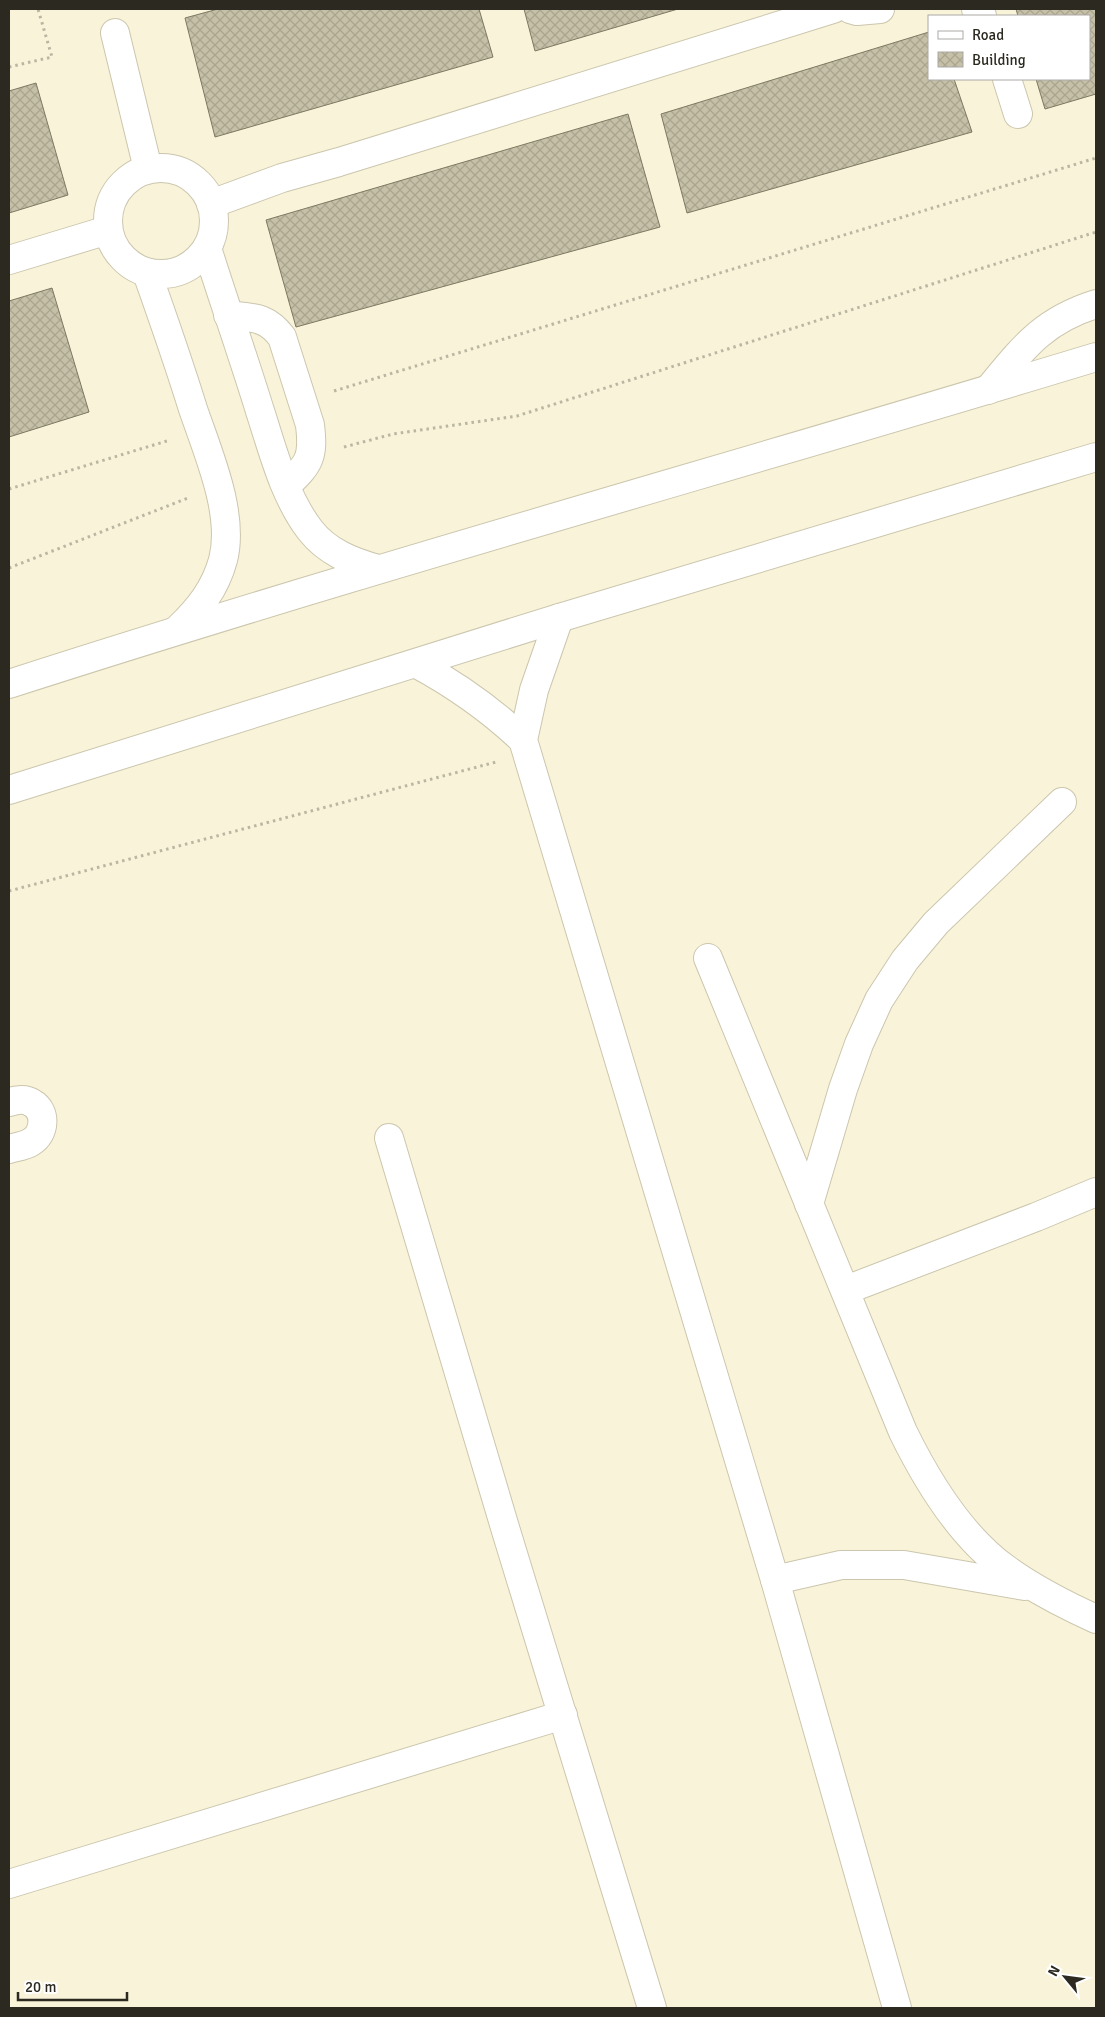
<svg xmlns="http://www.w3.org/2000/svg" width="1105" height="2017" font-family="Signika,sans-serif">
<defs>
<pattern id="building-cross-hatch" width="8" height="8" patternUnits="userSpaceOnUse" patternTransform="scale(1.25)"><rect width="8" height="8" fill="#c5c0a7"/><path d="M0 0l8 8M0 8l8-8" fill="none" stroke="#a9a58f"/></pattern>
</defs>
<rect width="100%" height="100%" fill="#f8f3d9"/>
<g fill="url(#building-cross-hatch)" stroke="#7d7861">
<path d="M218,9H479L493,57L215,137L185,18Z"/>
<path d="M524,9H678L535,51Z"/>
<path d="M1016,9H1096V94L1045,109L1036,79H1089V16H1018Z"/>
<path d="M929,32V79H954L972,132L687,213L661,114Z"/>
<path d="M36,83L68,195L9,213V91Z"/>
<path d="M628,114L660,227L296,327L266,220Z"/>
<path d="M52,288L89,412L9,437V301Z"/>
</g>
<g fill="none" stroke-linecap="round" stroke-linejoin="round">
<defs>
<g id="minor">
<path d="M850,9L857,11L880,9"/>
<path d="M976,9L982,16"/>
<path d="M115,33L148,169"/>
<path d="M1007,79L1018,114"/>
<circle cx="161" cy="221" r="53"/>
<path d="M211,204L282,178L339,162L833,9"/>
<path d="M207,248C224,302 243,356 260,411C273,451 284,496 310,530C327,552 352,562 378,569"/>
<path d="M9,260L108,230"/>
<path d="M147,273C163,318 179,364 193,409C208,453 235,514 223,560C215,589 199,609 178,629"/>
<path d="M228,315C253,318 266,316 282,337L310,425C314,458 309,464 286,486"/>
<path d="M988,390C1023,348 1042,321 1096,304"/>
<path d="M559,618L534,690L523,740L775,1580L897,2008"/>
<path d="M417,664C456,685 490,709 523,740"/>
<path d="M9,684C369,568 734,467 1096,357"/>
<path d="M9,790L559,618L1096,457"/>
<path d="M708,958L903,1432C927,1481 960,1536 1006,1569C1034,1589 1065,1605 1096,1619"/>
<path d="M9,1102C16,1100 25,1098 32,1103C47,1111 45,1134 31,1142C25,1146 16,1147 9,1149"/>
<path d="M389,1138L506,1531L652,2008"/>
<path d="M809,1204L843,1089L859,1044L879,1000L905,960L936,923L1062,802"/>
<path d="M846,1290L1036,1217L1096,1192"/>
<path d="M775,1580L841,1565H904L1025,1586"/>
<path d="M9,1884L563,1715"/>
</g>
</defs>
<use href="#minor" stroke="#cbc6ad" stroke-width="30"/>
<g stroke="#bab6a1" stroke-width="3" stroke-dasharray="2.5 4" stroke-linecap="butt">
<path d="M9,67L52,57L38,9"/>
<path d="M334,391L1096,158"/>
<path d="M344,447L393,434L517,416L1096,232"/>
<path d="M9,489L170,440"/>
<path d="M9,568L188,498"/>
<path d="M9,891L496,762"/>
</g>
<use href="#minor" stroke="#fff" stroke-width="28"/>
</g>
<rect width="1105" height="2017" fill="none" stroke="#2c2a20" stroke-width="20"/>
<rect x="928" y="15" width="162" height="65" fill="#ffffff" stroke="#abaaa6"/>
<rect x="938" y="31" width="25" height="8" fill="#ffffff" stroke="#abaaa6"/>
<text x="972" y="40" font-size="15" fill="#2c2a20">Road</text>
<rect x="938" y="52" width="25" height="15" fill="url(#building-cross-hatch)" stroke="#abaaa6"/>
<text x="972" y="65" font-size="15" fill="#2c2a20">Building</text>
<g transform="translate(1065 1977) rotate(299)" stroke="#ffffff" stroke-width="4" paint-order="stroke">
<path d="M0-4L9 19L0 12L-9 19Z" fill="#2c2a20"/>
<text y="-8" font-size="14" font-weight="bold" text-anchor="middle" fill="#2c2a20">N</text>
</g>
<path d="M18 1992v8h109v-8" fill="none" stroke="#2c2a20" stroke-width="2.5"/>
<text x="25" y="1992" font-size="15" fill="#2c2a20" stroke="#ffffff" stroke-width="4" paint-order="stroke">20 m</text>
</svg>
